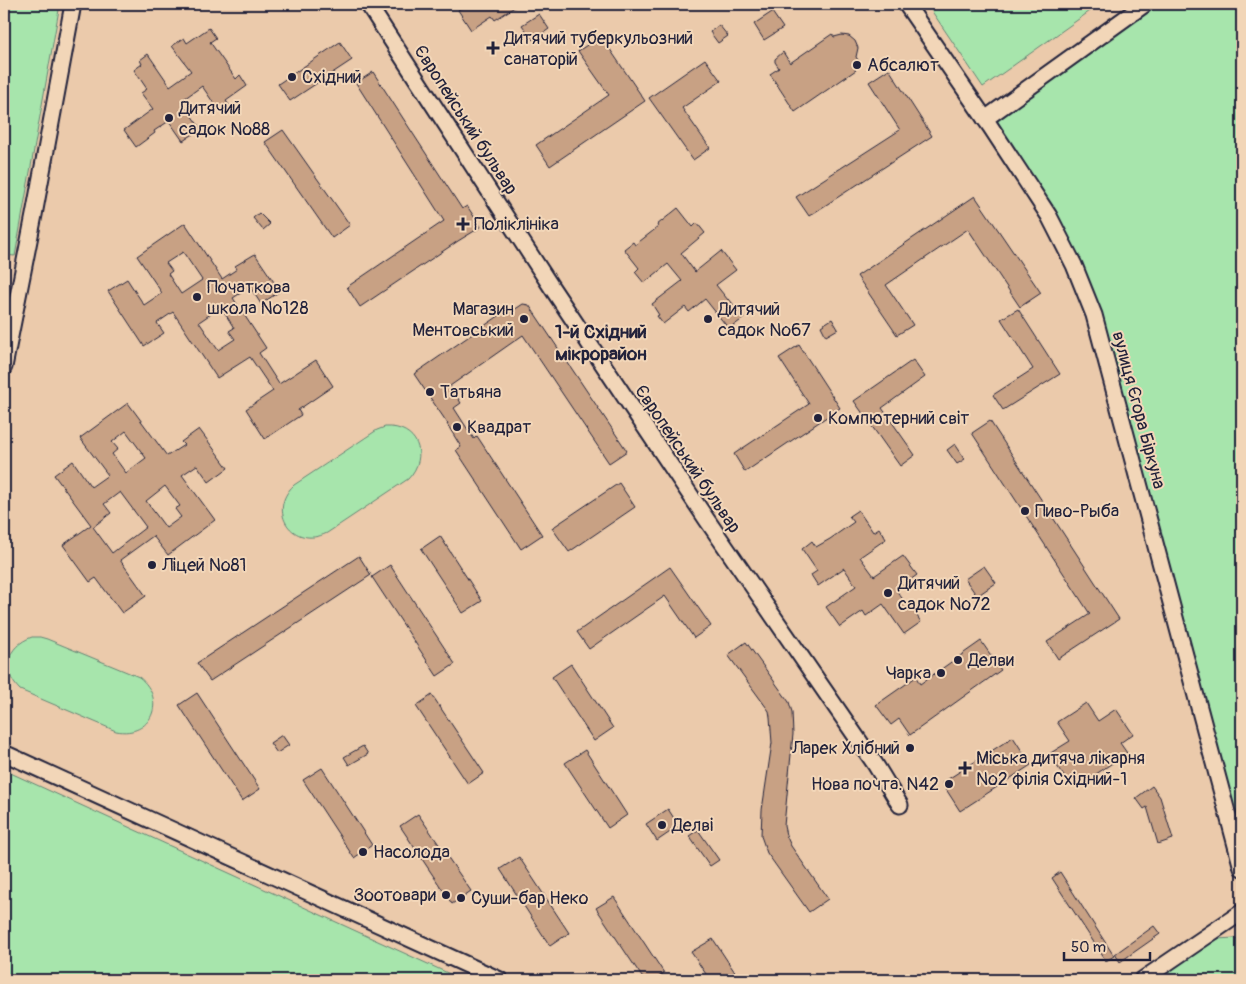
<svg xmlns="http://www.w3.org/2000/svg" width="1246" height="984" font-family="Pangolin,sans-serif">
<rect width="100%" height="100%" fill="#ebcaab"/>
<filter id="ink" filterUnits="userSpaceOnUse"><feTurbulence type="fractalNoise" baseFrequency=".02" numOctaves="2"/><feDisplacementMap in="SourceGraphic" scale="10" xChannelSelector="R" yChannelSelector="G"/><feConvolveMatrix kernelMatrix="1 2 1 2 8 2 1 2 1" color-interpolation-filters="sRGB"/></filter>
<g filter="url(#ink)">
<g fill="#a7e5ac" stroke="#648474">
<path d="M4,4H60L15,256L4,255Z"/>
<path d="M927,4H1100L983,87Z"/>
<path d="M1145,4H1242V868L1074,265L985,119Z"/>
<path d="M385,427C417,425 430,456 408,479L327,533C293,550 266,511 294,485L377,430Z"/>
<path d="M32,637H40L47,639L139,677C168,700 151,738 116,731L20,690C0,670 7,646 32,637Z"/>
<path d="M4,770L463,980H4Z"/>
<path d="M1235,938L1242,941V980H1156L1216,939Z"/>
</g>
<g fill="#c8a184" stroke="#22223b" fill-rule="evenodd">
<path d="M468,4H519L495,20L492,16L471,30L458,10Z"/>
<path d="M772,12L783,28L764,40L754,24Z"/>
<path d="M539,14L549,29L533,40L522,25Z"/>
<path d="M719,25L728,36L718,43L710,32Z"/>
<path d="M209,28L216,38L210,42L236,79L240,75L247,86L226,101L229,105L219,111L202,86L181,101L201,129L183,141L169,121L154,131L155,133L136,147L124,130L153,109L141,93L147,89L134,70L142,64L140,60L148,54L170,86L191,71L172,46L184,38L187,43Z"/>
<path d="M832,34L834,37L842,35L849,36L855,41L858,48L856,57L860,63L854,67L856,70L795,112L770,74L779,68L775,62V59L783,52L790,63Z"/>
<path d="M601,36L645,101L550,166L536,145L609,95L578,51Z"/>
<path d="M340,42L352,60L290,101L278,84Z"/>
<path d="M705,59L721,81L682,108L710,148L693,160L649,98Z"/>
<path d="M889,69L932,136L809,216L796,197L900,130L869,82Z"/>
<path d="M373,72L462,209L467,206L481,227L458,241L360,307L347,287L444,221L356,83Z"/>
<path d="M283,130L350,225L332,238L265,142Z"/>
<path d="M975,196L1041,293L1020,307L968,229L886,285L913,325L897,335L857,276Z"/>
<path d="M678,208L693,227L697,223L705,233L681,253L695,272L721,251L736,270L716,285L728,300L729,299L744,318L729,329L705,299L689,312L685,307L663,324L657,316L659,315L652,304L682,281L668,264L644,283L635,272L639,268L624,249L633,242L635,245L658,227L657,225Z"/>
<path d="M259,213L270,224L263,230L253,218Z"/>
<path d="M185,223L222,279L237,269L235,266L255,254L280,291L261,304L250,287L233,298L266,348L259,353L279,384L316,360L333,386L298,410L301,415L265,439L246,409L273,391L250,357L217,378L173,312L157,323L164,333L144,346L108,291L127,279L144,305L162,293L137,256ZM183,252L202,280L181,294L168,274L172,271L166,263ZM221,307L234,328L229,331L235,339L218,350L199,322Z"/>
<path d="M523,304L529,305L627,451L609,463L523,335L450,386L461,403L454,408L474,439L477,436L542,535L521,549L456,450L461,447L447,424H448L414,374L506,311L508,314Z"/>
<path d="M1018,309L1060,374L1003,410L993,395L1033,369L1001,319Z"/>
<path d="M832,319L838,329L826,336L821,326Z"/>
<path d="M799,345L840,408L745,472L734,454L809,404L779,358Z"/>
<path d="M913,360L925,377L882,408L915,455L900,466L854,401Z"/>
<path d="M128,403L167,456L184,445L181,442L199,429L228,468L209,482L197,465L182,475L215,520L168,555L153,536L120,560L146,596L122,613L96,578L90,582L63,545L91,525L54,475L73,461L91,487L108,475L80,438ZM126,431L146,458L126,473L112,454L118,449L112,442ZM165,486L180,506L175,509L181,517L166,528L146,501ZM120,492L146,527L112,553L93,527L111,513L104,504Z"/>
<path d="M990,421L1119,619L1058,659L1047,642L1090,614L972,433Z"/>
<path d="M955,444L965,459L957,464L947,450Z"/>
<path d="M619,483L635,507L569,552L552,528Z"/>
<path d="M858,510L873,532L879,528L886,539L860,557L874,576L903,556L917,575L896,590L907,605L909,604L921,622L904,634L883,604L866,616L863,611L840,627L826,607L856,586L844,568L818,586L811,575L817,571L802,549L812,541L816,547L830,539L854,522L849,516Z"/>
<path d="M440,536L482,601L463,613L421,549Z"/>
<path d="M359,556L371,575L210,681L197,663Z"/>
<path d="M390,565L455,664L437,676L372,577Z"/>
<path d="M984,566L996,583L977,596L965,579Z"/>
<path d="M670,567L711,626L694,638L665,596L589,649L577,632Z"/>
<path d="M981,641L1001,670L910,735L899,719L891,725L876,705L916,677L920,684Z"/>
<path d="M746,642L789,702L792,712L793,734L785,815L784,826L786,835L791,846L828,899L809,912L767,853L761,836L762,810L772,743L770,717L769,711L728,655Z"/>
<path d="M571,664L613,728L594,741L552,677Z"/>
<path d="M197,693L260,789L242,801L179,705Z"/>
<path d="M432,695L484,773L468,784L416,706Z"/>
<path d="M1086,703L1098,721L1116,709L1133,734L1120,743L1127,753L1083,783L1076,774L1067,781L1049,754L1070,741L1057,722Z"/>
<path d="M282,735L289,745L277,753L270,743Z"/>
<path d="M1013,737L1031,765L960,811L942,783Z"/>
<path d="M363,746L368,754L349,765L344,757Z"/>
<path d="M585,750L627,815L608,828L565,763Z"/>
<path d="M322,768L372,845L354,858L303,780Z"/>
<path d="M1152,786L1160,797L1173,839L1158,844L1147,807L1144,809L1136,798Z"/>
<path d="M668,809L679,826L657,841L646,824Z"/>
<path d="M418,814L471,891L452,904L400,826Z"/>
<path d="M698,830L719,860L710,866L689,836Z"/>
<path d="M519,857L569,933L550,946L500,869Z"/>
<path d="M1060,872L1114,956L1106,961L1052,878Z"/>
<path d="M614,897L664,973L654,980H644L596,908Z"/>
<path d="M1154,926L1160,934L1120,962L1115,954Z"/>
<path d="M713,939L740,980H710L691,952Z"/>
</g>
<g fill="none" stroke-linecap="round" stroke-linejoin="round">
<defs>
<g id="minor">
<path d="M368,4L552,288L707,520L875,764L900,805"/>
<path d="M906,4L990,126L1049,216L1074,265L1094,315L1242,868"/>
<path d="M985,119L1145,4"/>
<path d="M4,367L34,215L73,4"/>
<path d="M4,753L500,980"/>
<path d="M1142,980L1242,912"/>
</g>
</defs>
<use href="#minor" stroke="#22223b" stroke-width="19"/>
<use href="#minor" stroke="#f2d6b8" stroke-width="15"/>
</g>
</g>
<g fill="#22223b" stroke="#f2d6b8" stroke-width="2">
<path d="M490.5 40.5h5v5h5v5h-5v5h-5v-5h-5v-5h5z"/>
<circle cx="857" cy="65" r="5"/>
<circle cx="292" cy="77" r="5"/>
<circle cx="169" cy="118" r="5"/>
<path d="M460.5 216.5h5v5h5v5h-5v5h-5v-5h-5v-5h5z"/>
<circle cx="197" cy="297" r="5"/>
<circle cx="524" cy="319" r="5"/>
<circle cx="708" cy="319" r="5"/>
<circle cx="430" cy="392" r="5"/>
<circle cx="818" cy="418" r="5"/>
<circle cx="457" cy="427" r="5"/>
<circle cx="1025" cy="511" r="5"/>
<circle cx="152" cy="565" r="5"/>
<circle cx="888" cy="593" r="5"/>
<circle cx="958" cy="660" r="5"/>
<circle cx="941" cy="673" r="5"/>
<circle cx="910" cy="748" r="5"/>
<path d="M962.5 760.5h5v5h5v5h-5v5h-5v-5h-5v-5h5z"/>
<circle cx="949" cy="784" r="5"/>
<circle cx="662" cy="825" r="5"/>
<circle cx="363" cy="852" r="5"/>
<circle cx="446" cy="895" r="5"/>
<circle cx="461" cy="898" r="5"/>
</g>
<g text-anchor="middle" stroke-width="4" stroke-linejoin="round" paint-order="stroke">
<g font-size="18" fill="#22223b" stroke="#f2d6b8" text-anchor="start">
<text x="504" y="44">Дитячий туберкульозний<tspan x="504" dy="21">санаторій</tspan></text>
<text x="867" y="71">Абсалют</text>
<text x="302" y="83">Східний</text>
<text x="179" y="114">Дитячий<tspan x="179" dy="21">садок №88</tspan></text>
<text x="474" y="230">Поліклініка</text>
<text x="207" y="293">Початкова<tspan x="207" dy="21">школа №128</tspan></text>
<text x="514" y="315" text-anchor="end">Магазин<tspan x="514" dy="21">Ментовський</tspan></text>
<text x="718" y="315">Дитячий<tspan x="718" dy="21">садок №67</tspan></text>
<text x="440" y="398">Татьяна</text>
<text x="828" y="424">Компютерний світ</text>
<text x="467" y="433">Квадрат</text>
<text x="1035" y="517">Пиво-Рыба</text>
<text x="162" y="571">Ліцей №81</text>
<text x="898" y="589">Дитячий<tspan x="898" dy="21">садок №72</tspan></text>
<text x="968" y="666">Делви</text>
<text x="931" y="679" text-anchor="end">Чарка</text>
<text x="900" y="754" text-anchor="end">Ларек Хлібний</text>
<text x="976" y="764">Міська дитяча лікарня<tspan x="976" dy="21">№2 філія Східний-1</tspan></text>
<text x="939" y="790" text-anchor="end">Нова почта. N42</text>
<text x="672" y="831">Делві</text>
<text x="373" y="858">Насолода</text>
<text x="436" y="901" text-anchor="end">Зоотовари</text>
<text x="471" y="904">Суши-бар Неко</text>
</g>
<g font-size="18" fill="#22223b" stroke="#f2d6b8">
<text transform="translate(466 120) rotate(57)" y="6">Європейський бульвар</text>
<text transform="translate(1139 410) rotate(75)" y="6">вулиця Єгора Біркуна</text>
<text transform="translate(688 459) rotate(56)" y="6">Європейський бульвар</text>
</g>
<g font-size="19" font-weight="bold" fill="#22223b" stroke="#f2d6b8">
<text x="601" y="338">1-й Східний<tspan x="601" dy="22">мікрорайон</tspan></text>
</g>
</g>
<rect width="1246" height="984" fill="none" stroke="#f2d6b8" stroke-width="20"/>
<rect x="10" y="10" width="1226" height="964" fill="none" stroke="#22223b" stroke-width="2" filter="url(#ink)"/>
<path d="M1064 952v8h86v-8" fill="none" stroke="#22223b" stroke-width="2.5"/>
<text x="1071" y="952" font-size="15" fill="#22223b" stroke="#f2d6b8" stroke-width="4" paint-order="stroke">50 m</text>
</svg>
